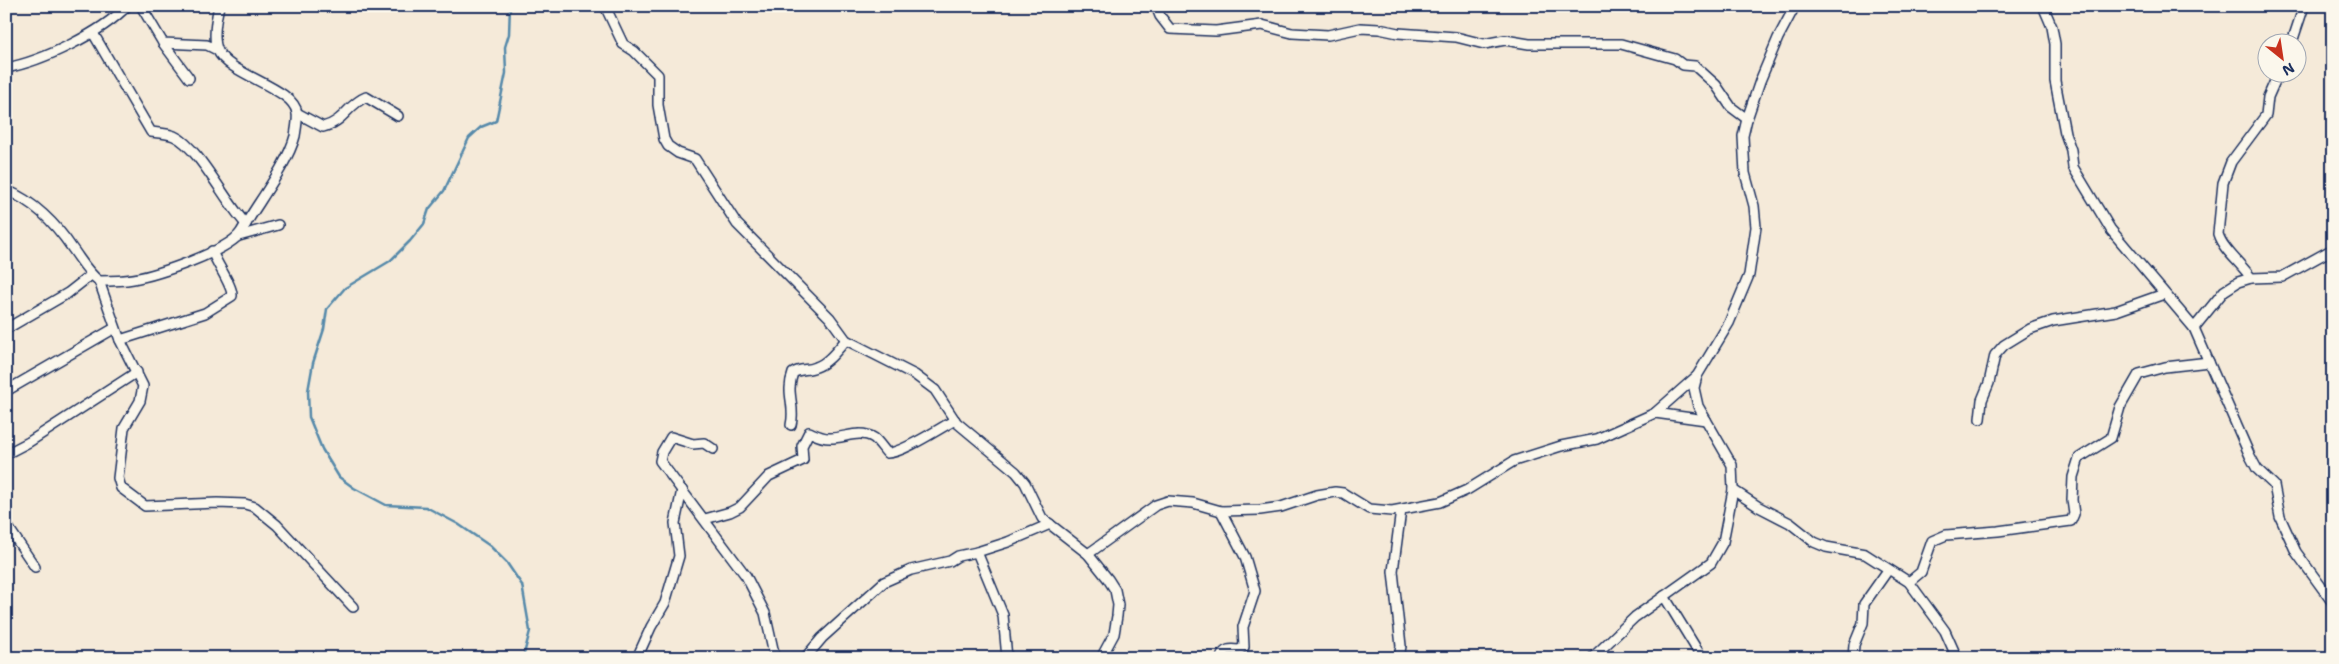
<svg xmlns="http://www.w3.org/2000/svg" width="2339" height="664" font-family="'Shantell Sans',sans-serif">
<rect width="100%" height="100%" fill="#f5ead9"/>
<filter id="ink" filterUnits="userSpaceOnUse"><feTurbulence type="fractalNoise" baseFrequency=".02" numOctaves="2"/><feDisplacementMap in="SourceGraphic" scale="10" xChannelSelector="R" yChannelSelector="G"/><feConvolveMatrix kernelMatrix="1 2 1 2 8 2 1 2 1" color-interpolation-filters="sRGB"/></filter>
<g filter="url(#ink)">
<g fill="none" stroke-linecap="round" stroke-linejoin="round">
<path stroke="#5589aa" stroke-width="2.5" d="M510,6L509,34L505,47L506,73L496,121L481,127L469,138L444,191L429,209L424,224L410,241L390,261L345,288L327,309L324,329L313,363L308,391L309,417L322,449L339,477L354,488L386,505L426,507L458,524L490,546L507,563L522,585L530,631L523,658"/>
<defs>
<g id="minor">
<path d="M141,6L163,43L207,45L217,50"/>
<path d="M605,6L623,44L634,51L658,75V105L664,139L668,146L678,153L695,159L737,224L830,318L846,340L915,375L935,390L956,422L1016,472L1025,483L1042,518L1088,554L1108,579L1115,590L1118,605L1117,616L1114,634L1101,658"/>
<path d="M1156,6L1160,16L1170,29L1216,31L1262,25L1292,33L1328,35L1360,28L1379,29L1398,33L1456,37L1484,44L1505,40L1529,44H1621L1675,59L1683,65L1695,66L1716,85L1731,107L1747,119"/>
<path d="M2043,6L2052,27L2055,44V81L2065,133L2071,150L2073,167L2111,230L2194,328L2250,456L2257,469L2274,485L2280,517L2296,552L2333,603"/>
<path d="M93,33L151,132C158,133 167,133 174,136C198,146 226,203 246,224"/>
<path d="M2292,42L2304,6"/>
<path d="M163,43L189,78"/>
<path d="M6,68C43,61 101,33 127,6"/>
<path d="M297,113L323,127C344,122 348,104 366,97L398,116"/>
<path d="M6,190C33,201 56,224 72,248C81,260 87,272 99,281L120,340L143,386L140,401L124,428L118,478L121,488L145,506L217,503L245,504L255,507L277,525L353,607"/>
<path d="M239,236L278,225"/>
<path d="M2251,278C2241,263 2223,250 2218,234L2223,183L2231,162L2266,115L2268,97L2279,72"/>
<path d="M99,281C110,281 122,281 133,279C157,275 229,251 241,232C256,205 288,164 295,136C296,129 298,120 297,113C294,88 229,75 218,51C212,39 216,19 219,6"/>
<path d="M2194,328L2224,291L2238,282L2251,278L2282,277L2333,249"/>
<path d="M6,329L68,293L91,275"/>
<path d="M120,340L205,313L232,296C233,286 217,265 212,251"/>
<path d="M6,391L115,328"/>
<path d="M1655,413L1706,420"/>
<path d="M1980,419L1982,400L1989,383L1995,355L2004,345L2030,329L2053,321L2116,311L2164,294"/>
<path d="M791,425C796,405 785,394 793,373C801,368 808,371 816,367C828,363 837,350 846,340"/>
<path d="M713,449L704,443L693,444L671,437L662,452L660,461L746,576L765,613L775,658"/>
<path d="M6,454L29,442L137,372"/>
<path d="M1733,490L1759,507L1790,523L1814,542L1826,547L1865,554L1909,582L1945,631L1957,658"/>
<path d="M1221,511L1245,557L1255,591L1243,627L1244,647L1239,650C1231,649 1224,648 1221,658"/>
<path d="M705,519L730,512L740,507L769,476L803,460L802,446L809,432C816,435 823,439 831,438C845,438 860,429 874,438C879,442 883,449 887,453C901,454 940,428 955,420"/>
<path d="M6,524L35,567"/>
<path d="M977,552L1003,615L1007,658"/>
<path d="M1088,554L1156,505L1168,501L1193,503L1221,511L1260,510L1281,507L1317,495L1335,492L1343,493L1369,509L1392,511L1440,502L1467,490L1514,461L1561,446L1597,439L1655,413L1697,376"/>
<path d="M1909,582L1921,572L1932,541L1946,535L1998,531L2071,521L2074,514L2072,500L2073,477L2079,458L2111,438L2120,407L2139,374L2165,367L2209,362"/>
<path d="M1664,596L1702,658"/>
<path d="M6,657L7,658"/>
<path d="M637,658L651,627L665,603L679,556L675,523L682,490"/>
<path d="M805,658L822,638L884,582L911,570L950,561L958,556L977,552L1008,542L1050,524"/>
<path d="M1399,658L1401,646L1393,571L1401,510"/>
<path d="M1592,658L1635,617L1711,563L1723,542L1733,490L1732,465L1698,406L1694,388L1697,376L1729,323L1749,275L1756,227L1754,206L1745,173L1743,136L1747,119L1760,81L1778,38L1795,6"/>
<path d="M1853,658L1854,645L1863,623L1864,604L1888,570"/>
</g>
</defs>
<use href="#minor" stroke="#1b2f5e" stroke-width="12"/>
<use href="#minor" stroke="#fbf7ec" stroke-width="9"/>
</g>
</g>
<rect width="2339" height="664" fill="none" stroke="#fbf7ec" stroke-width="25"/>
<rect x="12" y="12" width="2314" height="639" fill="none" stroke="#1b2f5e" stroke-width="2" filter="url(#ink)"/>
<g transform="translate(2282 58) rotate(150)"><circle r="24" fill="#fbf7ec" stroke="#a1a7b3"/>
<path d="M0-4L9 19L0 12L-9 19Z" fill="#c8321e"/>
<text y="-8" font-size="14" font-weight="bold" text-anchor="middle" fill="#1b2f5e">N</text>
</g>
</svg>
